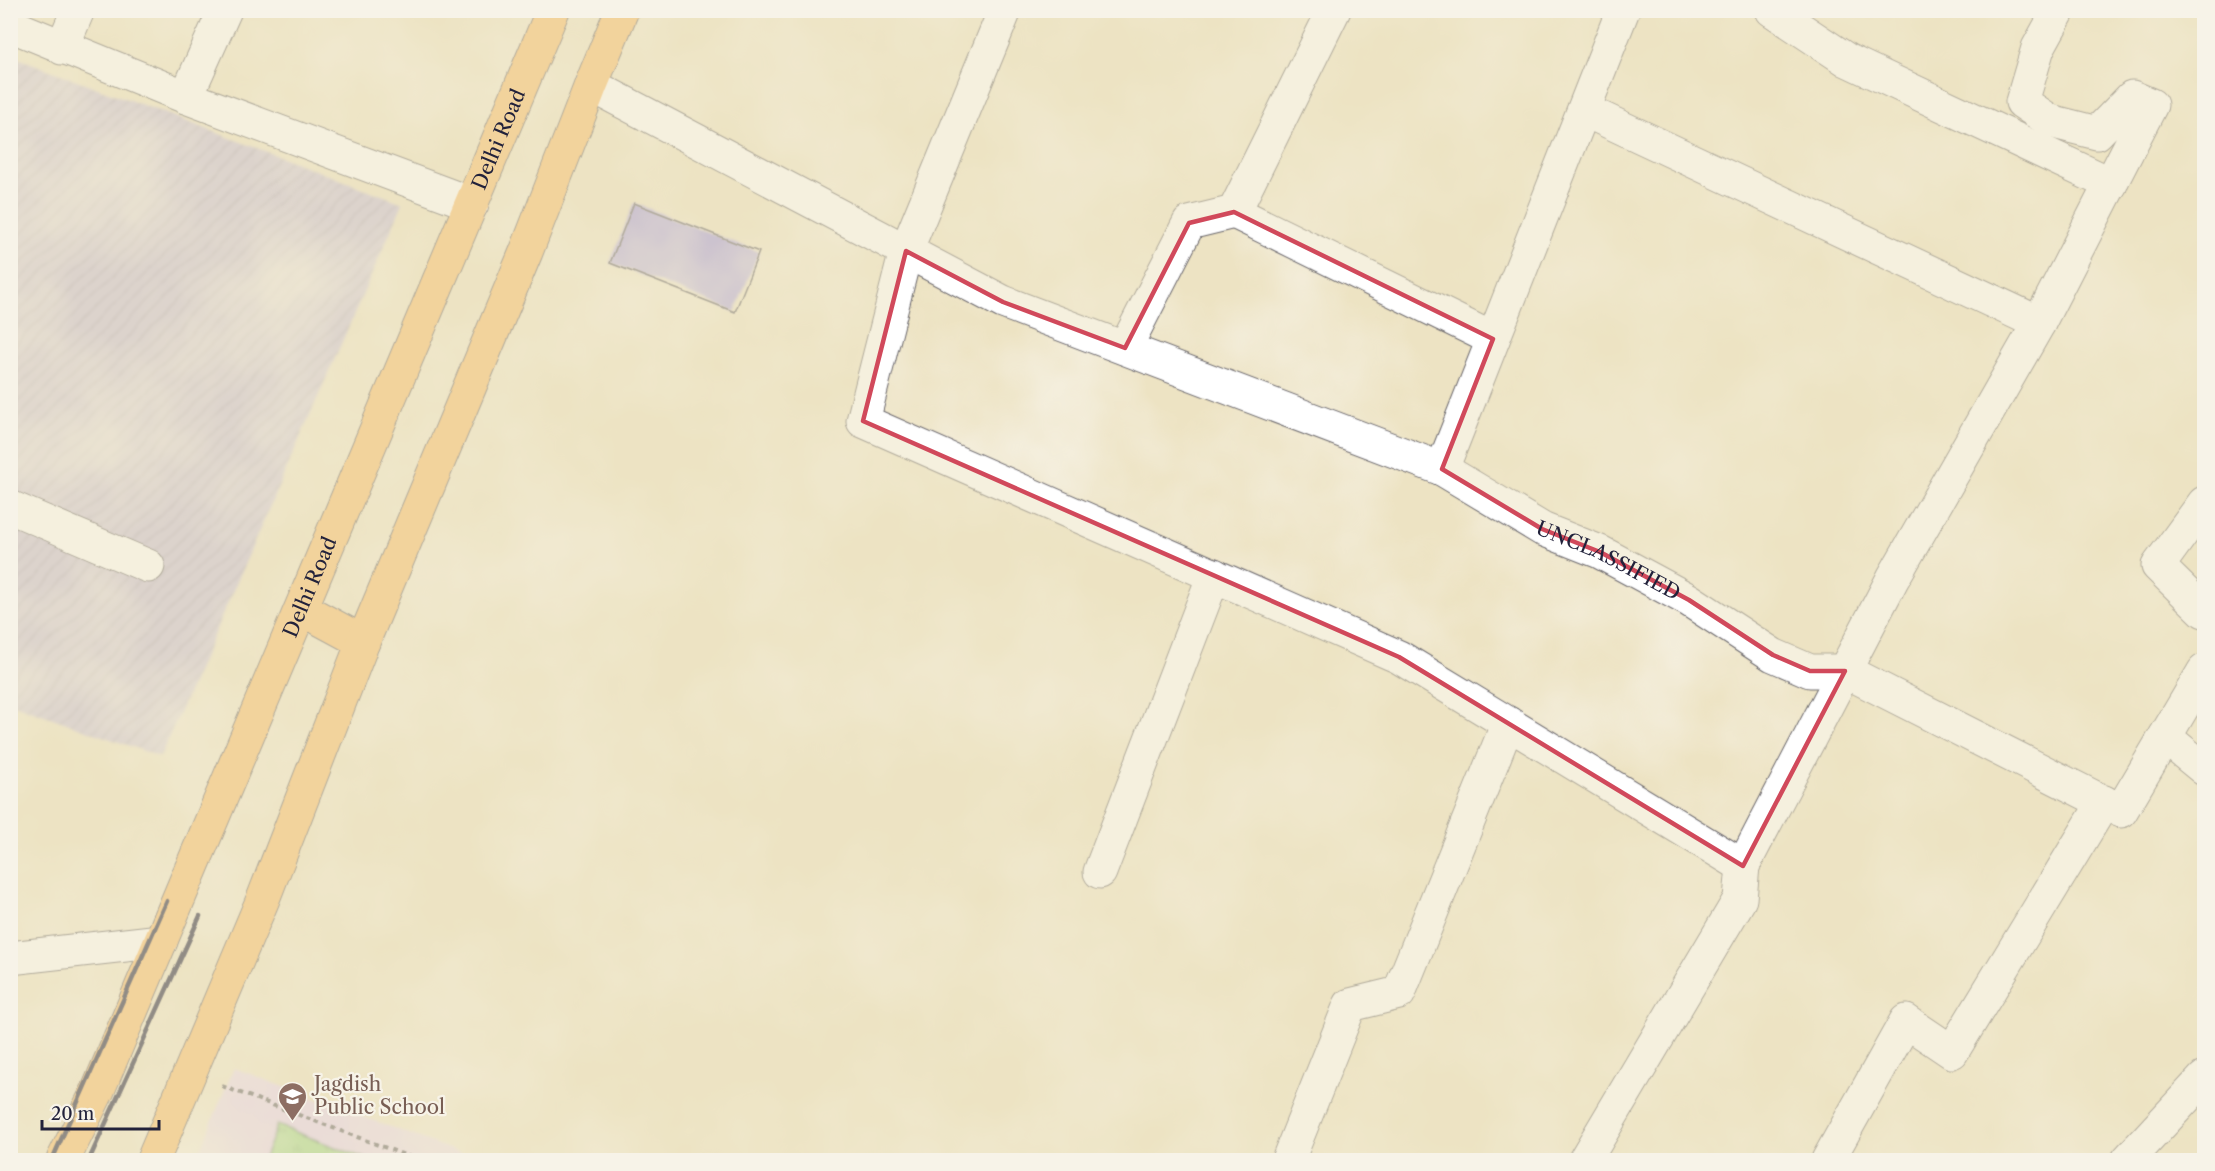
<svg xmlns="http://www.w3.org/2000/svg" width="2215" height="1171" font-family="'Libre Caslon Text',serif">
<defs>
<pattern id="industrial-furrows" width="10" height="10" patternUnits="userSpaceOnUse" patternTransform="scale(1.5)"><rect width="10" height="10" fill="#c8bfd8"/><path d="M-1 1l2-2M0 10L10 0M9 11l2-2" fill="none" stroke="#aca4ba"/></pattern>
<pattern id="grass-tufts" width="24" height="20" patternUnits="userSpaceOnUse" patternTransform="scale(1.5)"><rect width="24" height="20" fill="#a5d989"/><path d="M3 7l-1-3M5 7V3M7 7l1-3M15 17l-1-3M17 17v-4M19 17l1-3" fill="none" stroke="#8eba77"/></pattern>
</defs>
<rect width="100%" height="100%" fill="#f7f3e8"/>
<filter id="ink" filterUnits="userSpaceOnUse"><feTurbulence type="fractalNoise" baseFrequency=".0167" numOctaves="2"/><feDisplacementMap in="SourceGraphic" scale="12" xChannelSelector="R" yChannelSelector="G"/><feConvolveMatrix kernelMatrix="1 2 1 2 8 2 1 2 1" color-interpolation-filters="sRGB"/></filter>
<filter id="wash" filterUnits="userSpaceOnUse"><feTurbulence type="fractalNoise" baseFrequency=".008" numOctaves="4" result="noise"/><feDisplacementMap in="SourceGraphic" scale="24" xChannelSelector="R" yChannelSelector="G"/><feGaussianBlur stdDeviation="1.35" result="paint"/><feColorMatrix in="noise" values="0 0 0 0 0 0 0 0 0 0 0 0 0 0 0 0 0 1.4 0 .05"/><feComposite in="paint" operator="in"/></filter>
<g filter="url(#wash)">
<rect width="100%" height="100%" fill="#ede3c3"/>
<path fill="#e6d2f0" d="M234,1068L478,1160H196Z"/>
<path fill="url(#industrial-furrows)" d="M10,55L403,203L160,757L11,703Z"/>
<path fill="url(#grass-tufts)" stroke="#647e62" stroke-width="1.5" d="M277,1125L369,1160H263Z"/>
<g id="blocks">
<path fill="#a59bdd" d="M634,203L759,252L735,312L610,263Z"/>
</g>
</g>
<g filter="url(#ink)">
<use href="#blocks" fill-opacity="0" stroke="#69666b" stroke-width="1.5"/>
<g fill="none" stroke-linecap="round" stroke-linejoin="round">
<defs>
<g id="minor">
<path d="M1005,10L906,251L863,421L1399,657L1743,866L1893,578L2039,323L2151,105L2132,97L2097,133L2050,121L2022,102L2038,48L2059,10"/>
<path d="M1772,10L1847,60L2111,184"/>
<path d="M10,25L186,97L472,204"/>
<path d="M62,48L78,10"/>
<path d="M591,85L1003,302L1442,469L1623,10"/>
<path d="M186,97L225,10"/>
<path d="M1584,110L2039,323"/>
<path d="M1234,212L1493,339"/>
<path d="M1125,348L1189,223L1234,212L1334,10"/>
<path id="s1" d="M1442,469L1542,529L1600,552L1689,600L1773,655L1810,671H1845L2121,811L2204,671"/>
<path d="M2204,503L2158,566L2204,611"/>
<path d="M10,507L148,566"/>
<path d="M2165,737L2204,769"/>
<path d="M1100,872L1214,575"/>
<path d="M10,958L161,941"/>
<path d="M1288,1160L1350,1005L1399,993L1508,723"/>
<path d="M1585,1160L1740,899L1743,866"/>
<path d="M1828,1160L1906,1021L1952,1052L2104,802"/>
<path d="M2128,1160L2204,1078"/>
</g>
<g id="major">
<path d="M302,609L363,642"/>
<path id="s2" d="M63,1160L98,1090L553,10"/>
<path d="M153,1160L263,899L363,642L526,252L591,85L622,10"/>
</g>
</defs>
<use href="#minor" stroke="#69666b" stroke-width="35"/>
<use href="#major" stroke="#69666b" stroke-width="35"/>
<path stroke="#69666b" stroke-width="4" stroke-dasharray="4.5 4.5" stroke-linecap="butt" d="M222,1086L418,1160"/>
<use href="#minor" stroke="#fff" stroke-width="33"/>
<use href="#major" stroke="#f9be6d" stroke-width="33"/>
<g stroke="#22223b" stroke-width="4.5">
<path d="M52,1160L167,901"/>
<path d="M89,1160L200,916"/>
</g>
</g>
</g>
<path d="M0 0H2215V1171H0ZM1234,212L1493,339L1442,469L1542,529L1600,552L1689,600L1773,655L1810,671H1845L1743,866L1399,657L863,421L906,251L1003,302L1125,348L1189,223Z" fill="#ede3c3" fill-opacity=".55" fill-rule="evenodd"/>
<path fill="none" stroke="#d1495b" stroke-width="4.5" stroke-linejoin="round" d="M1234,212L1493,339L1442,469L1542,529L1600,552L1689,600L1773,655L1810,671H1845L1743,866L1399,657L863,421L906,251L1003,302L1125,348L1189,223Z"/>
<defs>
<symbol id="school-pin" viewBox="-11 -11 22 30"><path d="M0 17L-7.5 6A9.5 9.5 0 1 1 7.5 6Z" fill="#8d6e63" stroke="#f7f3e8"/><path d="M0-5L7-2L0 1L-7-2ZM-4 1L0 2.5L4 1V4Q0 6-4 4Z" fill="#fff"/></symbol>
</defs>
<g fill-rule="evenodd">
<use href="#school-pin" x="276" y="1080" width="33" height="45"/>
</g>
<g text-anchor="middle" stroke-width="4.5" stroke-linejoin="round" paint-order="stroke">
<g font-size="20" fill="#22223b" stroke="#f7f3e8">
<text dy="7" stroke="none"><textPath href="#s2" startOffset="1110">Delhi Road</textPath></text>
<text dy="7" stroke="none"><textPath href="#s1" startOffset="190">UNCLASSIFIED</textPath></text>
<text dy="7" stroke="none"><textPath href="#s2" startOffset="624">Delhi Road</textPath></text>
</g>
<g font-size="20" fill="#785e54" stroke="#f7f3e8" text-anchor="start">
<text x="314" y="1091">Jagdish<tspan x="314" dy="23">Public School</tspan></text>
</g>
</g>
<rect width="2215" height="1171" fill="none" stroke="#f7f3e8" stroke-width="36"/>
<path d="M42 1120v9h117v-9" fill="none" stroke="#22223b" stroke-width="3"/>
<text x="51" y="1120" font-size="18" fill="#22223b" stroke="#f7f3e8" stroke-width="4.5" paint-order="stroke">20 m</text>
</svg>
